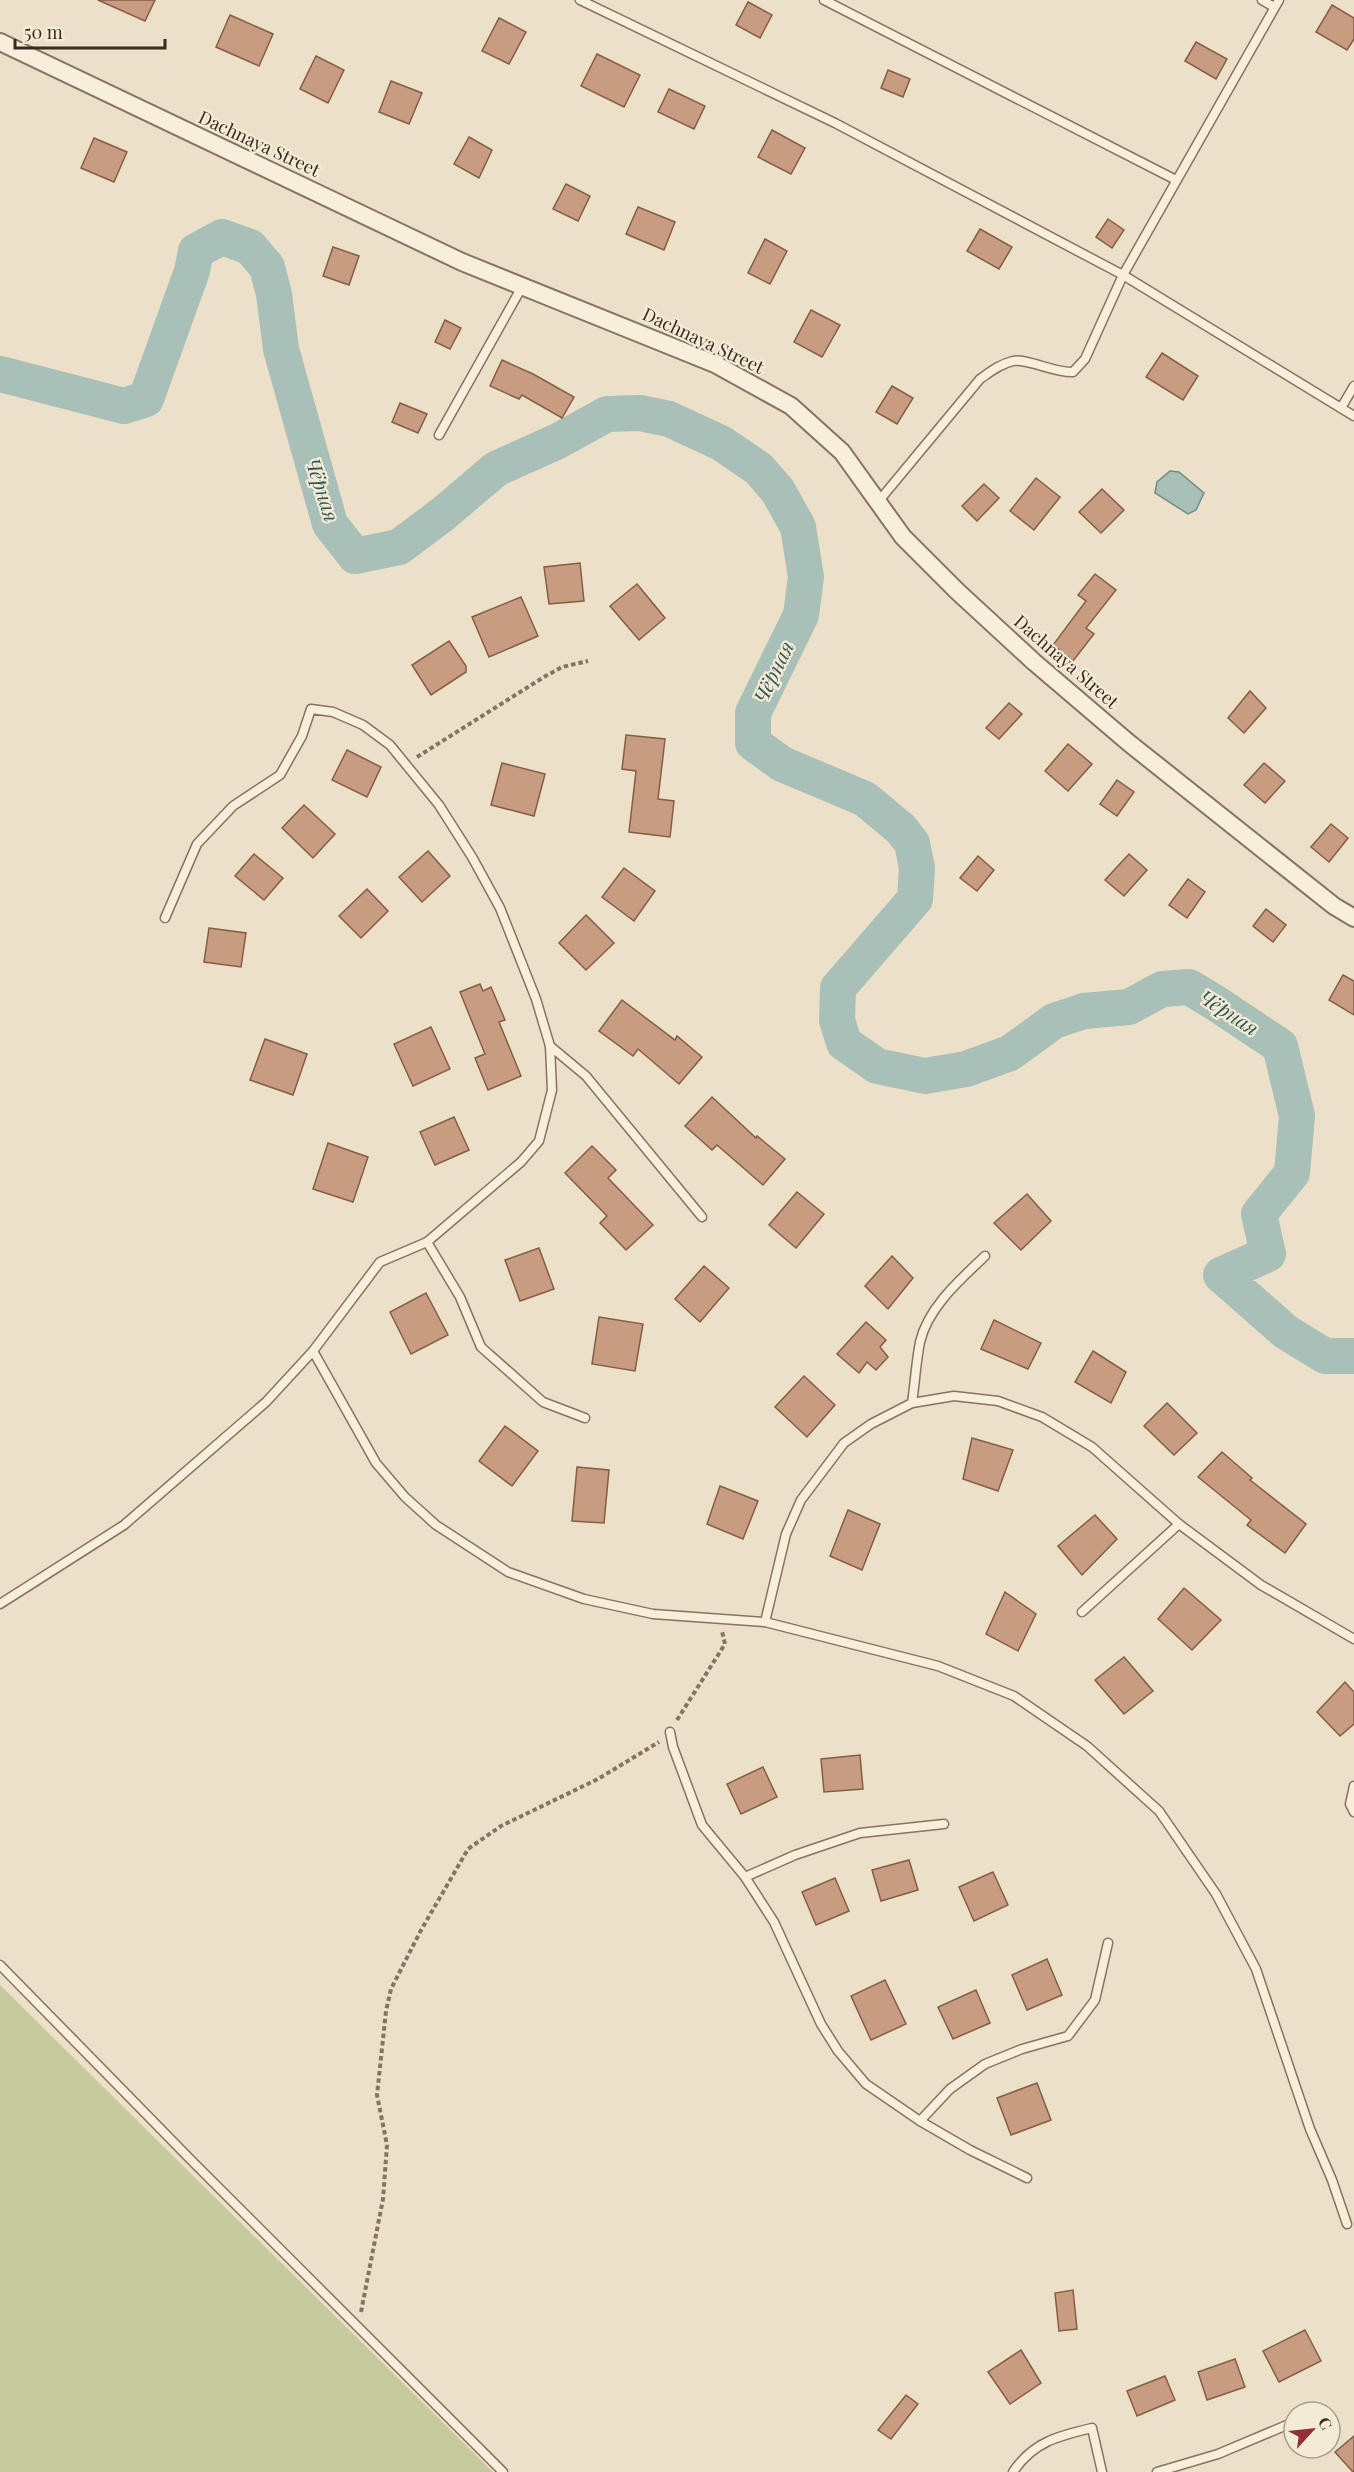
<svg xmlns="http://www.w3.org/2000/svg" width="1354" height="2472" font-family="'Playfair Display',serif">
<rect width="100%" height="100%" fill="#ece0c8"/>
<path fill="#c6ca9c" d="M0,1985L493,2472H0Z"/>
<path fill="#a9c0b9" stroke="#6f8e86" stroke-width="1.5" d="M1170,471L1179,472L1204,493L1196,510L1188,514L1155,493L1157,482Z"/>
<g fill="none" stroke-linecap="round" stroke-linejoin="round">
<path stroke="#a9c0b9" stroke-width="36" d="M0,374L124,406L146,399L192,271L196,251L222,237L250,247L267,267L274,294L281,349L330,524L355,556L399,547L443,514L496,469L558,441L607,414L640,413L669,419L721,443L759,469L778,491L798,527L806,577L801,615L753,713V743L782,764L865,799L901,829L912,843L917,868L915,899L838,988L837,1020L844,1043L877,1066L925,1076L966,1069L1010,1053L1054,1021L1084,1011L1129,1007L1162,989L1189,987L1214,1002L1280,1046L1297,1116L1292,1173L1259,1214L1268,1254L1221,1275L1286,1332L1325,1356H1354"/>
</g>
<g fill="#c89c80" stroke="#855d45" stroke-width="1.5">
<path d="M98,0H155L145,21Z"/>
<path d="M748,2L772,15L760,38L736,25Z"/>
<path d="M1332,5L1354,18V39L1347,50L1316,32Z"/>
<path d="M230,15L273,34L259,66L216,47Z"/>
<path d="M499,18L526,32L509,64L482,51Z"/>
<path d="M1196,42L1227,59L1216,79L1185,61Z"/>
<path d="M597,54L640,75L624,107L581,86Z"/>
<path d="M316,56L344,70L328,103L300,89Z"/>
<path d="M888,70L910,79L903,97L881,88Z"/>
<path d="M391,81L422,93L409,124L379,112Z"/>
<path d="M669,89L705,106L694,129L658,112Z"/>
<path d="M772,130L805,148L791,174L758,157Z"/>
<path d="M469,137L492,150L479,178L454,164Z"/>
<path d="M94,138L127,152L114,182L81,168Z"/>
<path d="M566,184L590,196L578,221L553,209Z"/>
<path d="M638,207L675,222L664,250L626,234Z"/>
<path d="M1108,219L1124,230L1112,248L1096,237Z"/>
<path d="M980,229L1012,247L999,269L967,251Z"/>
<path d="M765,239L787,251L770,284L748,273Z"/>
<path d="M333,247L359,256L349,285L323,276Z"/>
<path d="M811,310L840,325L822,357L794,342Z"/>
<path d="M445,320L461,328L450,349L435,342Z"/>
<path d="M1162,353L1198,376L1183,400L1146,377Z"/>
<path d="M502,360L533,374L574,397L562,418L522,395L519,399L490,386Z"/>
<path d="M892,386L913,398L897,424L876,412Z"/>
<path d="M400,403L427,414L418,433L392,422Z"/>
<path d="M1036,478L1060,497L1034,530L1010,511Z"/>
<path d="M984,484L999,498L977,521L962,506Z"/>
<path d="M1102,489L1124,510L1101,533L1079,512Z"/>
<path d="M580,563L584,601L549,604L544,567Z"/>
<path d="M1095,574L1116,590L1086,628L1094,634L1073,661L1053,645L1086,601L1078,595Z"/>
<path d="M637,584L665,618L639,640L610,606Z"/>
<path d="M521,597L538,636L489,657L472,617Z"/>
<path d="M449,641L466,666V672L431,695L412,665Z"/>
<path d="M1250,691L1266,708L1244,733L1228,718Z"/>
<path d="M1009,703L1022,714L999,739L986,728Z"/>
<path d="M626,735L665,739L658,799L674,801L670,837L629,832L636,771L622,769Z"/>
<path d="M1068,744L1092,764L1068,791L1045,771Z"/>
<path d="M347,750L381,767L367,797L332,780Z"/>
<path d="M502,763L545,774L534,816L491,805Z"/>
<path d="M1264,763L1285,781L1265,803L1244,785Z"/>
<path d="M1117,780L1134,792L1117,816L1100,804Z"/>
<path d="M304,805L335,834L313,858L282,828Z"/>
<path d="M1331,824L1348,838L1329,862L1311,847Z"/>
<path d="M428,851L450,876L422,902L399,877Z"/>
<path d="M254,854L283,878L264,900L235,876Z"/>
<path d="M1129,854L1147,870L1124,896L1105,880Z"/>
<path d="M978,856L994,870L977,891L960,878Z"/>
<path d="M624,868L655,891L634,921L602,897Z"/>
<path d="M1188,879L1205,892L1187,918L1169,905Z"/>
<path d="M367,889L388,911L361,938L339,916Z"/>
<path d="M1266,909L1286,925L1273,942L1253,926Z"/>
<path d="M586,915L614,943L586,970L559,943Z"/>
<path d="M209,928L246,933L241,967L204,962Z"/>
<path d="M1343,975L1354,981V1015L1329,1000Z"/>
<path d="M480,984L483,991L491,987L505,1020L499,1022L521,1076L488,1090L475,1058L485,1054L460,992Z"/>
<path d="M622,1000L675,1040L677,1036L702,1057L679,1084L638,1049L633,1056L599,1031Z"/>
<path d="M431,1027L450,1069L413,1086L394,1044Z"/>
<path d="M265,1039L307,1054L293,1095L250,1080Z"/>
<path d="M712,1097L756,1138L757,1136L785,1159L763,1185L717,1145L712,1150L685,1126Z"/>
<path d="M454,1117L469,1150L435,1165L420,1132Z"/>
<path d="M328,1143L368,1157L353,1202L313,1189Z"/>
<path d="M592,1146L616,1170L608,1178L653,1225L626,1250L600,1223L607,1216L565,1173Z"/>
<path d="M797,1192L824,1214L796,1248L769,1225Z"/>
<path d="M1027,1194L1051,1221L1021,1250L994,1223Z"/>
<path d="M539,1248L554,1289L520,1301L505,1260Z"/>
<path d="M892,1256L913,1278L888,1309L865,1286Z"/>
<path d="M704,1266L729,1288L700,1322L675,1299Z"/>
<path d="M426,1293L448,1335L411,1354L390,1312Z"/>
<path d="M599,1317L643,1324L635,1371L592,1364Z"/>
<path d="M994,1320L1041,1343L1028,1369L981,1349Z"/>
<path d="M866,1322L886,1340L880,1347L888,1357L876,1370L867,1362L859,1373L837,1354Z"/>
<path d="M1093,1351L1126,1372L1111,1403L1075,1382Z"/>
<path d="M804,1376L835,1405L807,1437L775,1407Z"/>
<path d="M1167,1403L1197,1433L1174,1455L1144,1426Z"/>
<path d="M505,1426L538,1451L512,1486L479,1461Z"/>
<path d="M972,1438L1013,1450L998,1491L963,1479Z"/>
<path d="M1222,1452L1252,1478L1250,1480L1306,1524L1285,1553L1247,1525L1251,1520L1198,1477Z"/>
<path d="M577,1467L609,1470L604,1523L572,1521Z"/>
<path d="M720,1486L758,1501L743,1539L707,1524Z"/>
<path d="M848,1510L880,1524L862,1570L830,1556Z"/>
<path d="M1095,1515L1117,1539L1082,1575L1058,1546Z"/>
<path d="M1184,1588L1221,1620L1192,1650L1158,1619Z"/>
<path d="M1005,1592L1036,1614L1018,1651L986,1634Z"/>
<path d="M1124,1657L1153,1691L1124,1714L1095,1680Z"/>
<path d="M1345,1682L1354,1692V1724L1340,1736L1317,1712Z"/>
<path d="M860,1755L863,1789L824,1792L821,1759Z"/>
<path d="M763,1767L777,1797L741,1814L727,1784Z"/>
<path d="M909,1860L918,1890L881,1901L872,1870Z"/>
<path d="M993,1872L1008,1905L974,1921L959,1887Z"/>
<path d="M835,1878L849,1911L816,1925L802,1892Z"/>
<path d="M1047,1959L1062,1995L1027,2010L1012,1975Z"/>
<path d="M885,1980L906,2024L871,2040L851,1996Z"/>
<path d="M976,1990L990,2023L953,2039L938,2007Z"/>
<path d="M1037,2083L1051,2120L1011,2135L997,2098Z"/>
<path d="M1073,2290L1077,2329L1059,2331L1055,2293Z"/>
<path d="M1305,2330L1321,2361L1279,2382L1263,2351Z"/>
<path d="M1021,2350L1041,2383L1010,2404L988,2372Z"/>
<path d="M1235,2359L1245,2387L1207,2400L1198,2372Z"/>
<path d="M1165,2376L1175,2400L1137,2416L1127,2391Z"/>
<path d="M906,2395L918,2404L891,2439L878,2430Z"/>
<path d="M1354,2436V2472H1353L1335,2452Z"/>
</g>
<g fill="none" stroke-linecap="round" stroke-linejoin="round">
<defs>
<g id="service">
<path d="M580,0L835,123L1123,275L1354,416"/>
<path d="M824,0L1176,180"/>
<path d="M1262,0L1274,7"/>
<path d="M1341,408L1354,386"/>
<path d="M439,435L523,285"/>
<path d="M878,502L980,379C990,372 1000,364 1013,361C1027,358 1054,373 1073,372L1085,359L1123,275L1279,0"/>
<path d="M550,1046L586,1076L702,1217"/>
<path d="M427,1242L460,1297L481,1347L543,1402L585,1418"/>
<path d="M313,1351L376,1463L405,1497L436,1525L508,1572L584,1599L653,1614L765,1622L938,1666L1014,1696L1087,1746L1159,1811L1216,1894L1256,1969L1310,2129L1332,2180L1347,2224"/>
<path d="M912,1403C915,1383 916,1362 920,1342C928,1307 961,1279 985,1256"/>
<path d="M0,1604L124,1525L266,1402L313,1351L380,1262L427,1242L521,1162L539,1141L552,1090L550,1046L536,999L500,908L472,857L439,805L390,745L363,725L333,712L311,709L302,736L280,775L233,806L197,844L165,918"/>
<path d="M1082,1612L1179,1524"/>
<path d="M765,1622L786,1534L801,1500L844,1443L871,1424L912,1403L954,1396L998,1401L1042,1417L1092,1447L1179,1524L1261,1585L1354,1639"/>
<path d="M670,1732L673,1747L702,1825L745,1877L774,1922L821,2024L838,2051L866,2084L920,2121L970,2150L1027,2178"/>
<path d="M1354,1786L1350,1804L1354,1812"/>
<path d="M745,1877L795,1855L860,1833L944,1824"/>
<path d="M0,1965L193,2162L503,2472"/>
<path d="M920,2121L950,2089L985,2064L1022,2049L1068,2036L1095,2000L1108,1943"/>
<path d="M1013,2472C1033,2442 1058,2436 1092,2428L1102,2472"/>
<path d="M1157,2472L1218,2454L1294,2422"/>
</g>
<path id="minor" d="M0,42L462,262L715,364L791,406L842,452L903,537L957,591L1034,662L1129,743L1334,906L1354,918"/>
</defs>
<use href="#service" stroke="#87735e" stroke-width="11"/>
<use href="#minor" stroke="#87735e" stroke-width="20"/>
<g stroke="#87735e" stroke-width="4" stroke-dasharray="4.5 3" stroke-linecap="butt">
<path d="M417,757L544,677L562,667L588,661"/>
<path d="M677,1720L725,1644L722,1631"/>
<path d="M361,2312L383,2199L387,2145L377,2095L386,2011L391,1989L420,1932L468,1849L501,1826L598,1779L659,1742"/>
</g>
<use href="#service" stroke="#f7eedb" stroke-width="8"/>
<use href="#minor" stroke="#f7eedb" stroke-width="16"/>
</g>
<g text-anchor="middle" stroke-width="4.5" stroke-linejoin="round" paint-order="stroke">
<g font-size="18" fill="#382b21" stroke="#f4ebd7">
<text transform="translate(259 144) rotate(25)" y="6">Dachnaya Street</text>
<text transform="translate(703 341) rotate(25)" y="6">Dachnaya Street</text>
<text transform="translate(1066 662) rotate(41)" y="6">Dachnaya Street</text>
</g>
<g font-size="20" font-style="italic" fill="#315754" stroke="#f4ebd7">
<text transform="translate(322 490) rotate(72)" y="7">Чёрная</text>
<text transform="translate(774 672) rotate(-64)" y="7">Чёрная</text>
<text transform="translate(1229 1013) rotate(33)" y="7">Чёрная</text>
</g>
</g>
<g transform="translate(1312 2430) rotate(63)"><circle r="28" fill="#f4ebd7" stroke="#a99e8e" stroke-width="1.5"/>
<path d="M0-4.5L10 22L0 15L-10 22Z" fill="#923135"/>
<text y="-9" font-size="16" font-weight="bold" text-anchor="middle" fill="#382b21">С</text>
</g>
<path d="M15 39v9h150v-9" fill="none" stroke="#382b21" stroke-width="3"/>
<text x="24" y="39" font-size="18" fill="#382b21" stroke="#f4ebd7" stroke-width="4.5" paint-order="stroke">50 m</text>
</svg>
